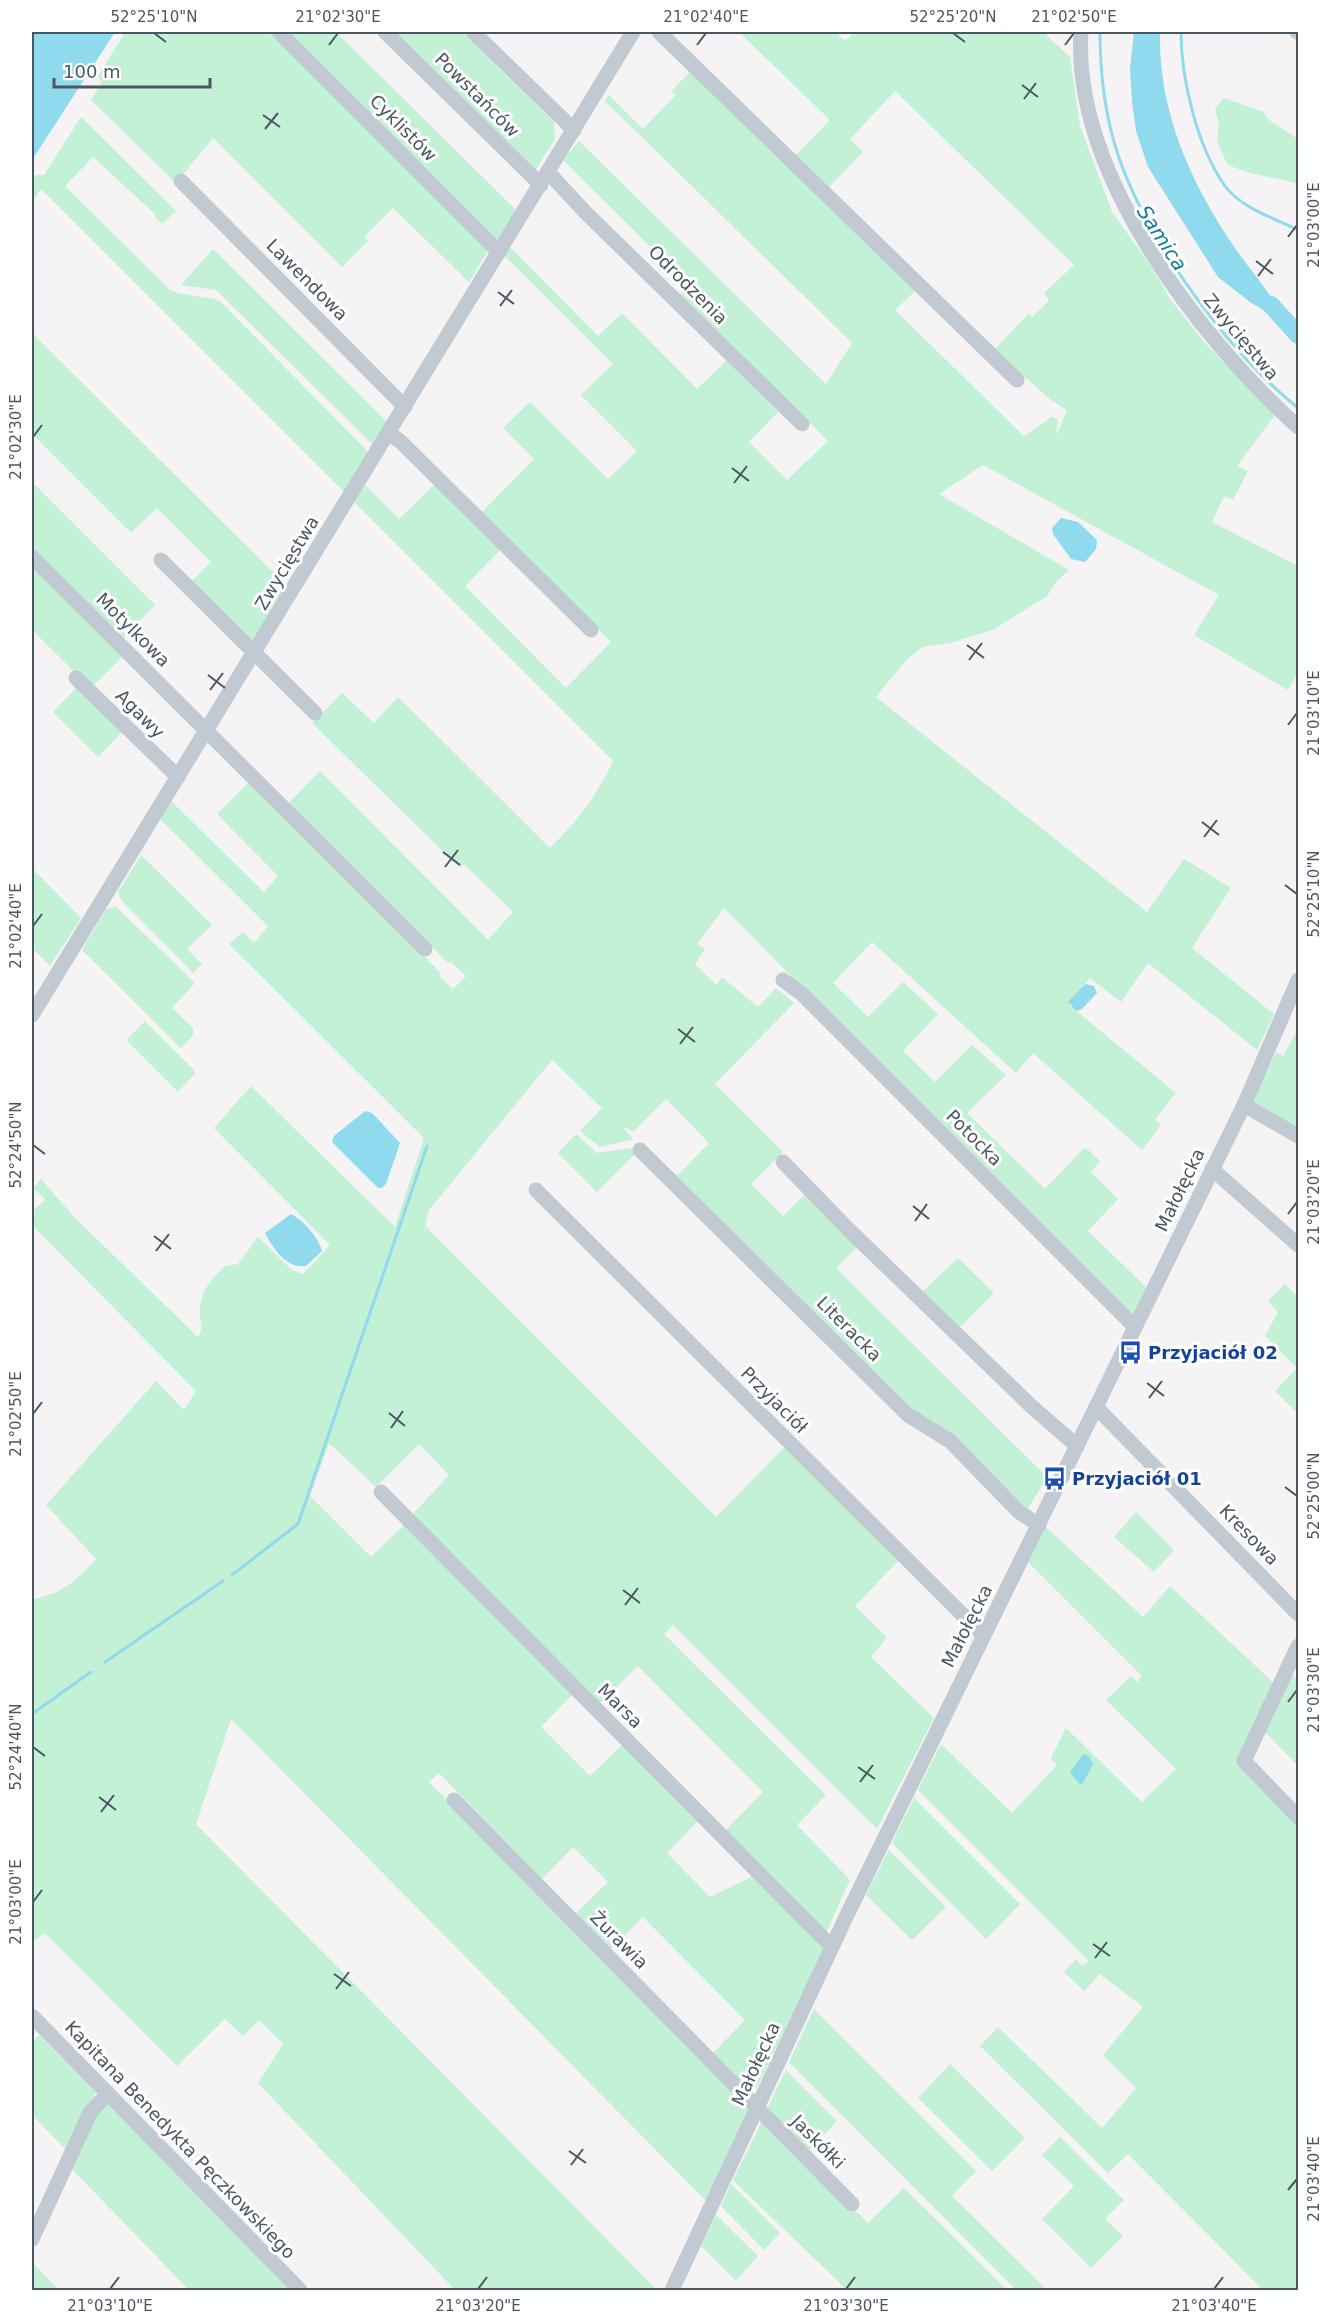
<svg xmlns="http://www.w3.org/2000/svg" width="1330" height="2322" font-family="'DejaVu Sans',sans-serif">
<rect width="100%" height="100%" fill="#f5f3f3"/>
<g fill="#c3f1d5">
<path d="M125,32H265L276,38L489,249L469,282L393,208L364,237L368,241L342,267L213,138L176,183L91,100L102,82L98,76Z"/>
<path d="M283,32H336L516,210L495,242Z"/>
<path d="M390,32H462L554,122L555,139L534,173Z"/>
<path d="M739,32H835L845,41L854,32H1043L1070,57L1080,126L1112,212L1152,268L1170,299L1205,343L1275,415L1237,466L1248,471L1233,500L1224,496L1212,522L1298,566V672L1288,690L1194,635L1219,595L983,465L939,494L1069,570L1058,580L1047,596L993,630L950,643L923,647L906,660L876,697L1147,912L1184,859L1231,888L1192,948L1274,1014L1257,1050L1148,963L1121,1002L1090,978L1069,1002V1005L1176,1093L1155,1119L1161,1125L1142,1150L1033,1053L1016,1073L872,942L833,983L868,1017L903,982L938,1014L903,1051L935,1082L972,1045L1006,1075L967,1113L1045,1189L1085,1147L1100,1161L1091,1172L1118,1199L1088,1231L1146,1287L1141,1305L1133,1315L928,1115L724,908L697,944L705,949L695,964L716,985L722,977L758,1007L776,988L794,1003L715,1084L783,1152L751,1184L783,1216L806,1193L859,1245L836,1268L1047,1477L1027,1510L927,1423L677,1176L709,1143L666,1099L633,1132L625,1127L623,1128L633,1139L600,1147L580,1131L602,1108L552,1060L429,1210L425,1226L716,1517L786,1446L899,1560L855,1606L887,1637L871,1657L934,1718L877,1829L673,1625L664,1634L826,1795L797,1825L850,1880L826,1933L725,1831L763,1792L638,1666L599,1704L411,1516L449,1475L419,1444L376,1487L329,1443L310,1496L371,1557L404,1525L572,1695L541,1727L590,1776L622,1745L698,1821L667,1853L710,1897L753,1876L824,1950L757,2087L746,2089L713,2053L745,2020L643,1917L611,1949L576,1913L608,1882L573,1847L542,1879L439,1773L429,1782L749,2106L707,2202L231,1719L196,1824L657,2290H455L258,2083L283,2044L259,2020L243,2036L225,2019L177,2066L45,1933L32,1942V1599C61,1595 77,1580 96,1559L46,1505L156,1381L184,1410L196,1391L32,1225V1212L45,1199L33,1188L41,1179L75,1218L198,1337C203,1329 201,1324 200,1315C199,1292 210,1281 225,1266L238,1264L258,1237L292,1270L303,1274L330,1245L214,1128L251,1086L395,1227L424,1138L229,944L243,932L254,943L268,926L160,819L171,801L264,892L278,876L217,814L249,782L440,972V977L453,989L466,976L452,963L447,962L288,804L320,771L488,940L513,912L464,864L460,868L312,723L342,693L374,723L398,697L550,848C577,822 597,796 613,761L354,502L365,485L399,519L435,484L501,549L465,586L566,688L611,642L482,512L534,459L503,428L530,402L608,479L637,451L581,395L613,364L505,256L510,247L598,336L622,313L697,389L727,360L778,412L749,442L787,480L828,441L679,295L689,285L563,160L579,141L826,384L852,343L605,101L609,95L643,129L676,95L671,91L691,71L915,291L895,310L1024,436L1052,417L1058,419L1056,436L1067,410L1051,400L994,350L1029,313L1032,317L1049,301L1044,293L1074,265L895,91L850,139L863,152L828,188L795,156L830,120Z"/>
<path d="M1224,98L1264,112L1269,120L1298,139V184C1272,176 1251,176 1227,164L1217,141L1219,125L1215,109Z"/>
<path d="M81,117L176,211L162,224L154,216L155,214L93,157L65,186L170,290C186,297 203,295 220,301L368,452L344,492L41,189L32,203V181L36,175H44Z"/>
<path d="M213,249L387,422L373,445L216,290L181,285Z"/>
<path d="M32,333L286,585L254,640L248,641L190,583L211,562L157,508L131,533L32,434Z"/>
<path d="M32,482L155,605L123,638L32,548Z"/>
<path d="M32,565L123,656L91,688L32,630Z"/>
<path d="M77,687L123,731L98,757L53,712Z"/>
<path d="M141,855L212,925L187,949L202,964L193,973L121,900L118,892Z"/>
<path d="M32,868L81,918L50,966L32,948Z"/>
<path d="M116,907L195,983L172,1008L193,1028V1035L181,1048L82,950L106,909Z"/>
<path d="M145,1021L194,1070L195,1073L178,1092L126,1040Z"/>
<path d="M1298,1029V1130L1256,1106L1253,1100L1276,1052L1283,1056Z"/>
<path d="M576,1134L597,1153L632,1148L636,1153L597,1192L558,1153Z"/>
<path d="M958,1258L994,1293L960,1327L923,1291Z"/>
<path d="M1285,1284L1298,1297V1414L1275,1391L1297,1368L1265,1336L1278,1312L1268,1301Z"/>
<path d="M1136,1512L1174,1550L1154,1572L1114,1537Z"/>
<path d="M1045,1526L1143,1617L1170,1586L1276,1685L1238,1763L1298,1822V2290H1259L1261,2288L1128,2154L1108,2173L980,2046L998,2027L1102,2128L1136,2088L1103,2055L1143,2007L1100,1974L1084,1991L1064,1972L1076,1959L1082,1966L1089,1961L918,1790L941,1744L1012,1813L1057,1765L1051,1758L1066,1728L1142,1802L1176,1769L1106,1700L1131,1676L1137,1682L1142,1676L1026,1560Z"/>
<path d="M1291,1673L1298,1681V1766L1264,1731Z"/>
<path d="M914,1798L1020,1904L986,1939L892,1843Z"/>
<path d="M889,1850L946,1907L912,1940L866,1895Z"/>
<path d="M814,2009L976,2171L952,2196L1047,2290H1016L789,2062Z"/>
<path d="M39,2035L96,2092L68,2152L32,2115V2043Z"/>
<path d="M950,2064L1025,2138L992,2171L918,2098Z"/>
<path d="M786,2070L837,2121L808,2152L766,2111Z"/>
<path d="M105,2104H109L290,2290H189L69,2166L94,2114Z"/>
<path d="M762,2121L868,2223L904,2188L1007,2290H847L733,2180Z"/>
<path d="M1060,2137L1124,2200L1105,2219L1123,2236L1091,2268L1042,2219L1074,2186L1042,2155Z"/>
<path d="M731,2184L780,2233L764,2250L721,2206Z"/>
<path d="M716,2215L758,2256L736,2281L701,2246Z"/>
<path d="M32,2262L59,2290H32Z"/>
</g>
<g fill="#90daee">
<path d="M34,32H115L32,160V36Z"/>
<path d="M1134,32H1160C1158,111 1191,184 1235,248C1252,273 1274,296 1286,324L1250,302L1218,277L1148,167L1136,131L1132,102L1130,69Z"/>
<path d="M1061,518L1078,522L1097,540L1096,549L1085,562L1071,559L1053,534L1052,528Z"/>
<path d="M1085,984L1094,986L1097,993L1082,1009L1076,1011L1068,1002Z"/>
<path d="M365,1111L372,1113L400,1143L386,1184L382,1188H378L332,1142L334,1136Z"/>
<path d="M291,1214C304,1221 318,1237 322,1251L306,1266C286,1269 273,1248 265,1233Z"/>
<path d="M1083,1754L1089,1756L1093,1765L1083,1783L1080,1784L1070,1773Z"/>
</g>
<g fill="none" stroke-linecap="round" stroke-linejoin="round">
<g stroke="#90daee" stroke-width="3">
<path d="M1100,32C1100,74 1105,117 1119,158C1149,243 1228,352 1298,408"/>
<path d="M1181,32C1181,78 1197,147 1225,186C1240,207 1273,218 1296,229"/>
<path d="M232,1575L298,1524L427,1146"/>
<path d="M105,1662L223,1581"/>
<path d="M32,1714L91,1672"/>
</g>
<path stroke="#90daee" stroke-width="18" d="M1271,305L1298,335"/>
<g stroke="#c1cad2" stroke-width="15">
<path d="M279,32L499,252"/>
<path d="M385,32L541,185"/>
<path d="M473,32L574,130"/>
<path d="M659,32L1017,380"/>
<path d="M1081,32C1072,172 1199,338 1298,427"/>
<path d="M1297,32H1298"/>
<path d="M548,172L585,212L802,424"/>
<path d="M181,181L405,407"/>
<path d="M389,433L401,442L591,630"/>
<path d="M32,557L425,949"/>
<path d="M161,560L315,713"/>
<path d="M76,678L178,777"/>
<path d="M783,980L802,994L1135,1327"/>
<path d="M32,1015L633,32"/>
<path d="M1244,1105L1298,1136"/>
<path d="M640,1150L908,1415L950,1441L1019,1512L1039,1525"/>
<path d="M783,1162L849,1230L1031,1406L1077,1446"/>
<path d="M1212,1169L1298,1245"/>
<path d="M536,1190L984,1636"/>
<path d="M1096,1407L1298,1614"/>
<path d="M381,1492L832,1947"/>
<path d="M1298,1646L1244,1761L1298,1817"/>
<path d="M454,1800L852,2204"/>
<path d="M32,2016L300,2290"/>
<path d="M32,2239L90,2113L108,2093"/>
<path d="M672,2290L846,1917L1244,1105L1298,980"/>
</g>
</g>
<path fill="none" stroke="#4a5661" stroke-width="2" d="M154,33L166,42M953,33L965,42M329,45L338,33M697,45L706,33M1065,45L1074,33M1022,85L1038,97M1024,99L1036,83M263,115L280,127M265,129L278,113M1288,237L1297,225M1256,261L1273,274M1258,276L1271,259M498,292L514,304M500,306L512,290M33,437L42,425M732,468L749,481M734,483L747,466M967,645L984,658M969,660L982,643M208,675L225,688M210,690L223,673M1288,725L1297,713M1202,822L1219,835M1204,837L1217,820M443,852L460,865M445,867L458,850M1285,885L1297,894M33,926L42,914M678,1029L695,1042M680,1044L693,1027M33,1145L45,1154M913,1206L929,1219M1288,1214L1297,1202M915,1221L927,1204M154,1236L171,1249M156,1251L169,1234M1147,1383L1164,1396M1149,1398L1162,1381M389,1413L405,1426M33,1414L42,1402M391,1428L403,1411M1285,1487L1297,1496M623,1590L640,1603M625,1605L638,1588M1288,1702L1297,1690M33,1747L45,1756M858,1767L875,1779M860,1782L873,1765M99,1797L116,1810M101,1812L114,1795M33,1902L42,1890M1093,1944L1110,1956M1095,1958L1107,1942M334,1974L351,1986M336,1989L349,1972M569,2151L586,2163M571,2165L583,2149M1288,2190L1297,2179M110,2289L119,2277M478,2289L487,2277M846,2289L855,2277M1214,2289L1223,2277"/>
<defs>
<symbol id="bus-bare" viewBox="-9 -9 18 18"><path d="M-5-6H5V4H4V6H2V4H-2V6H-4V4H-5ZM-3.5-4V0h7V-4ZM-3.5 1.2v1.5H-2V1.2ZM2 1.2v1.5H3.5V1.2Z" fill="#1a4fb4" stroke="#fff" stroke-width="2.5" paint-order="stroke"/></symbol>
</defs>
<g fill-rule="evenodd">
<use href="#bus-bare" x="1114" y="1336" width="33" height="33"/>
<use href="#bus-bare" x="1038" y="1462" width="33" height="33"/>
</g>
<g text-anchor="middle" stroke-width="6" stroke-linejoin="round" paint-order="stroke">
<g font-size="18" fill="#4a5661" stroke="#fff">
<text transform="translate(477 95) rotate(45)" y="6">Powstańców</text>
<text transform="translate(403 128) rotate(45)" y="6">Cyklistów</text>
<text transform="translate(307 280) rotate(45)" y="6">Lawendowa</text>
<text transform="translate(688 285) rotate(45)" y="6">Odrodzenia</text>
<text transform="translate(1241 337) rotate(50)" y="6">Zwycięstwa</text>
<text transform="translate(287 563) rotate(-59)" y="6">Zwycięstwa</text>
<text transform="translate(133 630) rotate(45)" y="6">Motylkowa</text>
<text transform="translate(140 714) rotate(45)" y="6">Agawy</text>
<text transform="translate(974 1138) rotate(45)" y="6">Potocka</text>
<text transform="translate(1180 1190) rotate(-64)" y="6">Małołęcka</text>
<text transform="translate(849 1329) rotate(45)" y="6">Literacka</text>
<text transform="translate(774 1400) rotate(45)" y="6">Przyjaciół</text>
<text transform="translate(1249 1535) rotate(46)" y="6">Kresowa</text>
<text transform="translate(967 1626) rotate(-63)" y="6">Małołęcka</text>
<text transform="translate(620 1706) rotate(45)" y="6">Marsa</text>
<text transform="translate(619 1940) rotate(45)" y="6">Żurawia</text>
<text transform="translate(756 2064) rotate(-65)" y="6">Małołęcka</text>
<text transform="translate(180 2140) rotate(46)" y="6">Kapitana Benedykta Pęczkowskiego</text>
<text transform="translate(818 2142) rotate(45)" y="6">Jaskółki</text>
</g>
<g font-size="18" font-weight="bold" fill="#164399" stroke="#fff" text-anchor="start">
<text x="1148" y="1359">Przyjaciół 02</text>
<text x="1072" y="1485">Przyjaciół 01</text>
</g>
<g font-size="20" font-style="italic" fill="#0c7c9b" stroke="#fff">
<text transform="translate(1162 238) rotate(57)" y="7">Samica</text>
</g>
</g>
<rect width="1330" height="2322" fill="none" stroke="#ffffff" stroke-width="66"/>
<path d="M54 78v9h156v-9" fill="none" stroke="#4a5661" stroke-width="3"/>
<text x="63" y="78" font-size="18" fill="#4a5661" stroke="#ffffff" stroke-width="4.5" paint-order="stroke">100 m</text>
<rect x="33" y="33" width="1264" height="2256" fill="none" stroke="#4a5661" stroke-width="2"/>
<g font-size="15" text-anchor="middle" fill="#4a5661">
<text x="154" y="22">52°25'10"N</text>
<text x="338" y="22">21°02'30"E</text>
<text x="706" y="22">21°02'40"E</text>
<text x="953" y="22">52°25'20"N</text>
<text x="1074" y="22">21°02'50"E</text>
<text transform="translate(1314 225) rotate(-90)" y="5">21°03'00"E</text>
<text transform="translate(16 437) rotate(-90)" y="5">21°02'30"E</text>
<text transform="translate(1314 713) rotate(-90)" y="5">21°03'10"E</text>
<text transform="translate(1314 894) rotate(-90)" y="5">52°25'10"N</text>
<text transform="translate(16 926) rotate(-90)" y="5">21°02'40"E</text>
<text transform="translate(16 1145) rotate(-90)" y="5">52°24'50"N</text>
<text transform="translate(1314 1202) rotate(-90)" y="5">21°03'20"E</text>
<text transform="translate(16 1414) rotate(-90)" y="5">21°02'50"E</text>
<text transform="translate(1314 1496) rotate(-90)" y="5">52°25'00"N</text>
<text transform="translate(1314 1690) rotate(-90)" y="5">21°03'30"E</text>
<text transform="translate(16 1747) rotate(-90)" y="5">52°24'40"N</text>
<text transform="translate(16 1902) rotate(-90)" y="5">21°03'00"E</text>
<text transform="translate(1314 2179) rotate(-90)" y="5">21°03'40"E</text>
<text x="110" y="2311">21°03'10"E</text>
<text x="478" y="2311">21°03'20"E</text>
<text x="846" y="2311">21°03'30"E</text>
<text x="1214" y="2311">21°03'40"E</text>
</g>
</svg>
